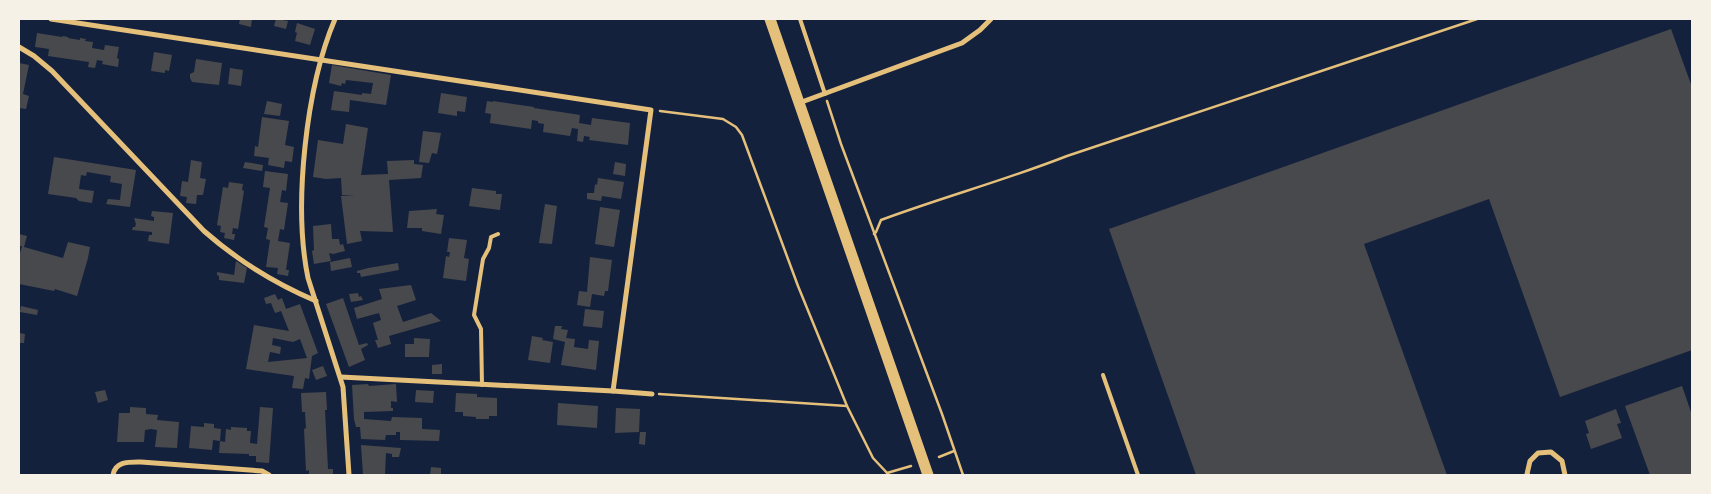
<svg xmlns="http://www.w3.org/2000/svg" width="1711" height="494" font-family="Rubik,sans-serif">
<rect width="100%" height="100%" fill="#14213d"/>
<g fill="#48494c" fill-rule="evenodd">
<path d="M240,19H252L251,27L239,24Z"/>
<path d="M276,19L288,21L286,29L274,26Z"/>
<path d="M297,23L315,29L310,45L295,41L297,33L295,32Z"/>
<path d="M1671,29L1692,87V350L1560,397L1489,199L1364,244L1447,475H1196L1109,229Z"/>
<path d="M37,33L62,37L63,36L68,37V38L80,40V38L86,39L85,41L93,42L92,48L104,50L105,45L119,47L117,58L119,59L118,67L102,64L103,61L97,60L95,68L88,67L89,62L48,56L49,49L35,47Z"/>
<path d="M154,52L172,55L169,71L165,70V73L151,71Z"/>
<path d="M196,59L222,63L219,85L192,82L190,78V74L194,72Z"/>
<path d="M19,63L29,65L23,94L29,96L26,109L19,108Z"/>
<path d="M332,65L391,75L386,105L350,100L349,112L331,110L334,91L362,95V93L371,94L373,83L346,80L345,84L342,83L341,86L329,83Z"/>
<path d="M230,68L243,70L241,86L228,84Z"/>
<path d="M441,93L467,97L465,112L457,111V116L438,113Z"/>
<path d="M267,101L282,104L280,116L264,114Z"/>
<path d="M487,101L493,102V101L534,107V108L574,114L580,115L579,123L591,125L592,118L630,123L628,145L589,140L590,137L584,136L583,142L577,141L578,129L572,128L570,136L543,132L544,124L538,123V121L532,120L531,129L490,123L491,114L485,113Z"/>
<path d="M262,117L289,121L285,145L294,147L292,162L285,161L284,168L268,165L269,158L254,156L255,146L258,147Z"/>
<path d="M346,124L368,128L361,175L388,174L387,161L414,160V164L423,165L421,178L389,180L393,232L360,231L362,241L347,244L341,196L355,195H342L341,178L326,179L313,177L318,140L343,144Z"/>
<path d="M423,131L441,133L437,154L432,153L429,163L419,162Z"/>
<path d="M54,157L136,170L130,207L106,204L108,199L120,200L122,184L110,182L111,176L87,172L86,176L81,175L79,189L94,191L92,203L79,201L76,198L48,194Z"/>
<path d="M191,160L202,162L200,178L206,179L203,195H197L196,204L186,203L187,197L180,196L182,181L188,182Z"/>
<path d="M245,162L263,165L262,171L243,168Z"/>
<path d="M615,162L626,164L625,176L613,174Z"/>
<path d="M265,171L288,174L286,191L282,190L280,202L288,203L284,230L280,229L278,241L290,243L286,270H289L288,276L277,274L278,268L266,267L270,240L266,239L268,228L264,227L270,188L263,187Z"/>
<path d="M598,178L624,182L621,199L602,196L601,201L587,199V193H594L595,184L597,185Z"/>
<path d="M229,182L243,184L242,190L244,191L238,229L233,228L232,234H235L234,240L224,238L225,233L220,232L221,226L217,225L223,187L228,188Z"/>
<path d="M472,188L496,191V194H502L500,210L469,206Z"/>
<path d="M545,204L557,206L552,244L539,243Z"/>
<path d="M600,207L620,210L614,247L595,244Z"/>
<path d="M437,209L436,214L444,215L441,234L422,231V228H407L409,211Z"/>
<path d="M152,211L173,213L169,244L148,241L149,235H152V232L132,230L133,227H135L136,224L134,218L154,221V217L151,216Z"/>
<path d="M331,224L332,239H339L340,245L343,244L345,251L333,254L329,253L331,261L314,264L312,251L314,250L313,226Z"/>
<path d="M19,234L27,236L24,247L63,258L68,242L90,247L88,258L77,296L55,289L54,291L19,284V257L22,246H19Z"/>
<path d="M449,238L467,240L464,258L469,259L466,281L443,278L446,256L449,257L450,252H447Z"/>
<path d="M590,257L612,260L608,291H605L604,296L592,294L590,307L577,305L579,291L587,292Z"/>
<path d="M350,258L352,267L331,271L330,262Z"/>
<path d="M236,261L247,268L244,283L219,280V276L217,275V272L234,275Z"/>
<path d="M398,263L399,270L361,277L360,273H357V271L368,268Z"/>
<path d="M411,285L416,300L397,306L403,322L431,313L441,321L389,336L391,344L378,348L375,340H378L373,323L381,320L379,313L357,319L354,308L382,299L379,289Z"/>
<path d="M358,293L359,297L361,296L363,300L351,302L349,294Z"/>
<path d="M275,294L278,300L282,298L286,309L300,304L318,353L312,356L309,379L305,378L303,389L292,388L294,376L246,369L254,325L289,331L281,311L275,313L271,303L266,304L264,298ZM273,338L293,342L300,339L307,358L268,362L270,352L280,354L281,347L272,345Z"/>
<path d="M343,298L359,345L367,343L368,345L361,349L365,360L349,367L326,304Z"/>
<path d="M21,306L38,310L37,315L20,312Z"/>
<path d="M585,309L604,311L602,328L583,326Z"/>
<path d="M555,326H562L561,329L568,330L566,338L575,339L574,347L588,349L589,340L599,341L596,370L561,365L565,342L553,339Z"/>
<path d="M19,333L25,334L24,343H19Z"/>
<path d="M532,336L543,338L542,340L553,342L550,363L528,360Z"/>
<path d="M414,338L430,339L429,357H405V344H414Z"/>
<path d="M442,364V374H432V365Z"/>
<path d="M323,366L327,376L316,380L312,370Z"/>
<path d="M368,384L369,386L396,384L397,402L391,401V408H393V411L364,412V419L391,421L392,417L422,418V429L440,430L439,441L400,440V432H396V435H386L385,440L361,439L360,427H356L354,419L352,385Z"/>
<path d="M1682,386L1692,415V475H1650L1625,406Z"/>
<path d="M105,390L108,400L98,403L95,392Z"/>
<path d="M416,390L434,391L433,403L415,402Z"/>
<path d="M326,392L327,410H325L328,469H333V475H309V470L306,471L304,429L306,428L305,412H302L301,393Z"/>
<path d="M456,393L477,394V397L497,398V416H489V419H476V417L463,416V412H455Z"/>
<path d="M558,403L598,406L597,428L557,425Z"/>
<path d="M130,407L146,408V414L158,415L157,420L179,422L177,448L155,447L157,430L151,429L145,430L144,442H117L119,413H130Z"/>
<path d="M260,407L273,408L269,463L256,462V456H249V454L219,453L220,441L225,442L226,429L231,430V427L247,428V431H251L250,443L257,444Z"/>
<path d="M616,408L640,409L639,432L615,433Z"/>
<path d="M1616,409L1621,423L1617,424L1622,438L1591,449L1586,434L1589,433L1585,421Z"/>
<path d="M204,423L214,424V428L221,429L220,441L213,440L212,450L189,448L191,426L204,427Z"/>
<path d="M640,432H646L645,445L639,444Z"/>
<path d="M361,445L401,448L399,457H392V454L386,453L385,475H363Z"/>
<path d="M431,467L441,468V475H430Z"/>
</g>
<g fill="none" stroke-linecap="round" stroke-linejoin="round">
<g stroke="#e5c07b" stroke-width="2.5">
<path d="M827,101L841,144L942,414L963,475"/>
<path d="M660,111L723,119L736,127L742,135L798,286L847,406L873,458L889,475"/>
<path d="M874,234L876,232L881,220C943,197 1006,180 1067,156L1477,19"/>
<path d="M659,394L847,406"/>
<path d="M939,457L954,451"/>
<path d="M887,473L911,466"/>
</g>
<g stroke="#e5c07b" stroke-width="4">
<path d="M800,19L825,94"/>
<path d="M1103,375L1138,475"/>
<path d="M482,385L481,329L474,315L483,259L489,248L491,237L498,234"/>
</g>
<g stroke="#e5c07b" stroke-width="5">
<path d="M51,19L651,110L613,391"/>
<path d="M335,19C306,87 293,205 308,278L343,387L349,475"/>
<path d="M19,47L34,56L52,71L204,231C237,260 276,284 316,301"/>
<path d="M799,103L962,43L980,30L991,19"/>
<path d="M341,377L613,391L652,394"/>
<path d="M113,475C115,461 129,462 141,462L262,471L269,475"/>
<path d="M1528,475L1527,474L1530,461L1538,453L1551,452L1562,461L1565,475"/>
</g>
<path stroke="#e5c07b" stroke-width="11" d="M770,19L928,475"/>
</g>
<rect width="1711" height="494" fill="none" stroke="#f6f1e7" stroke-width="40"/>
</svg>
